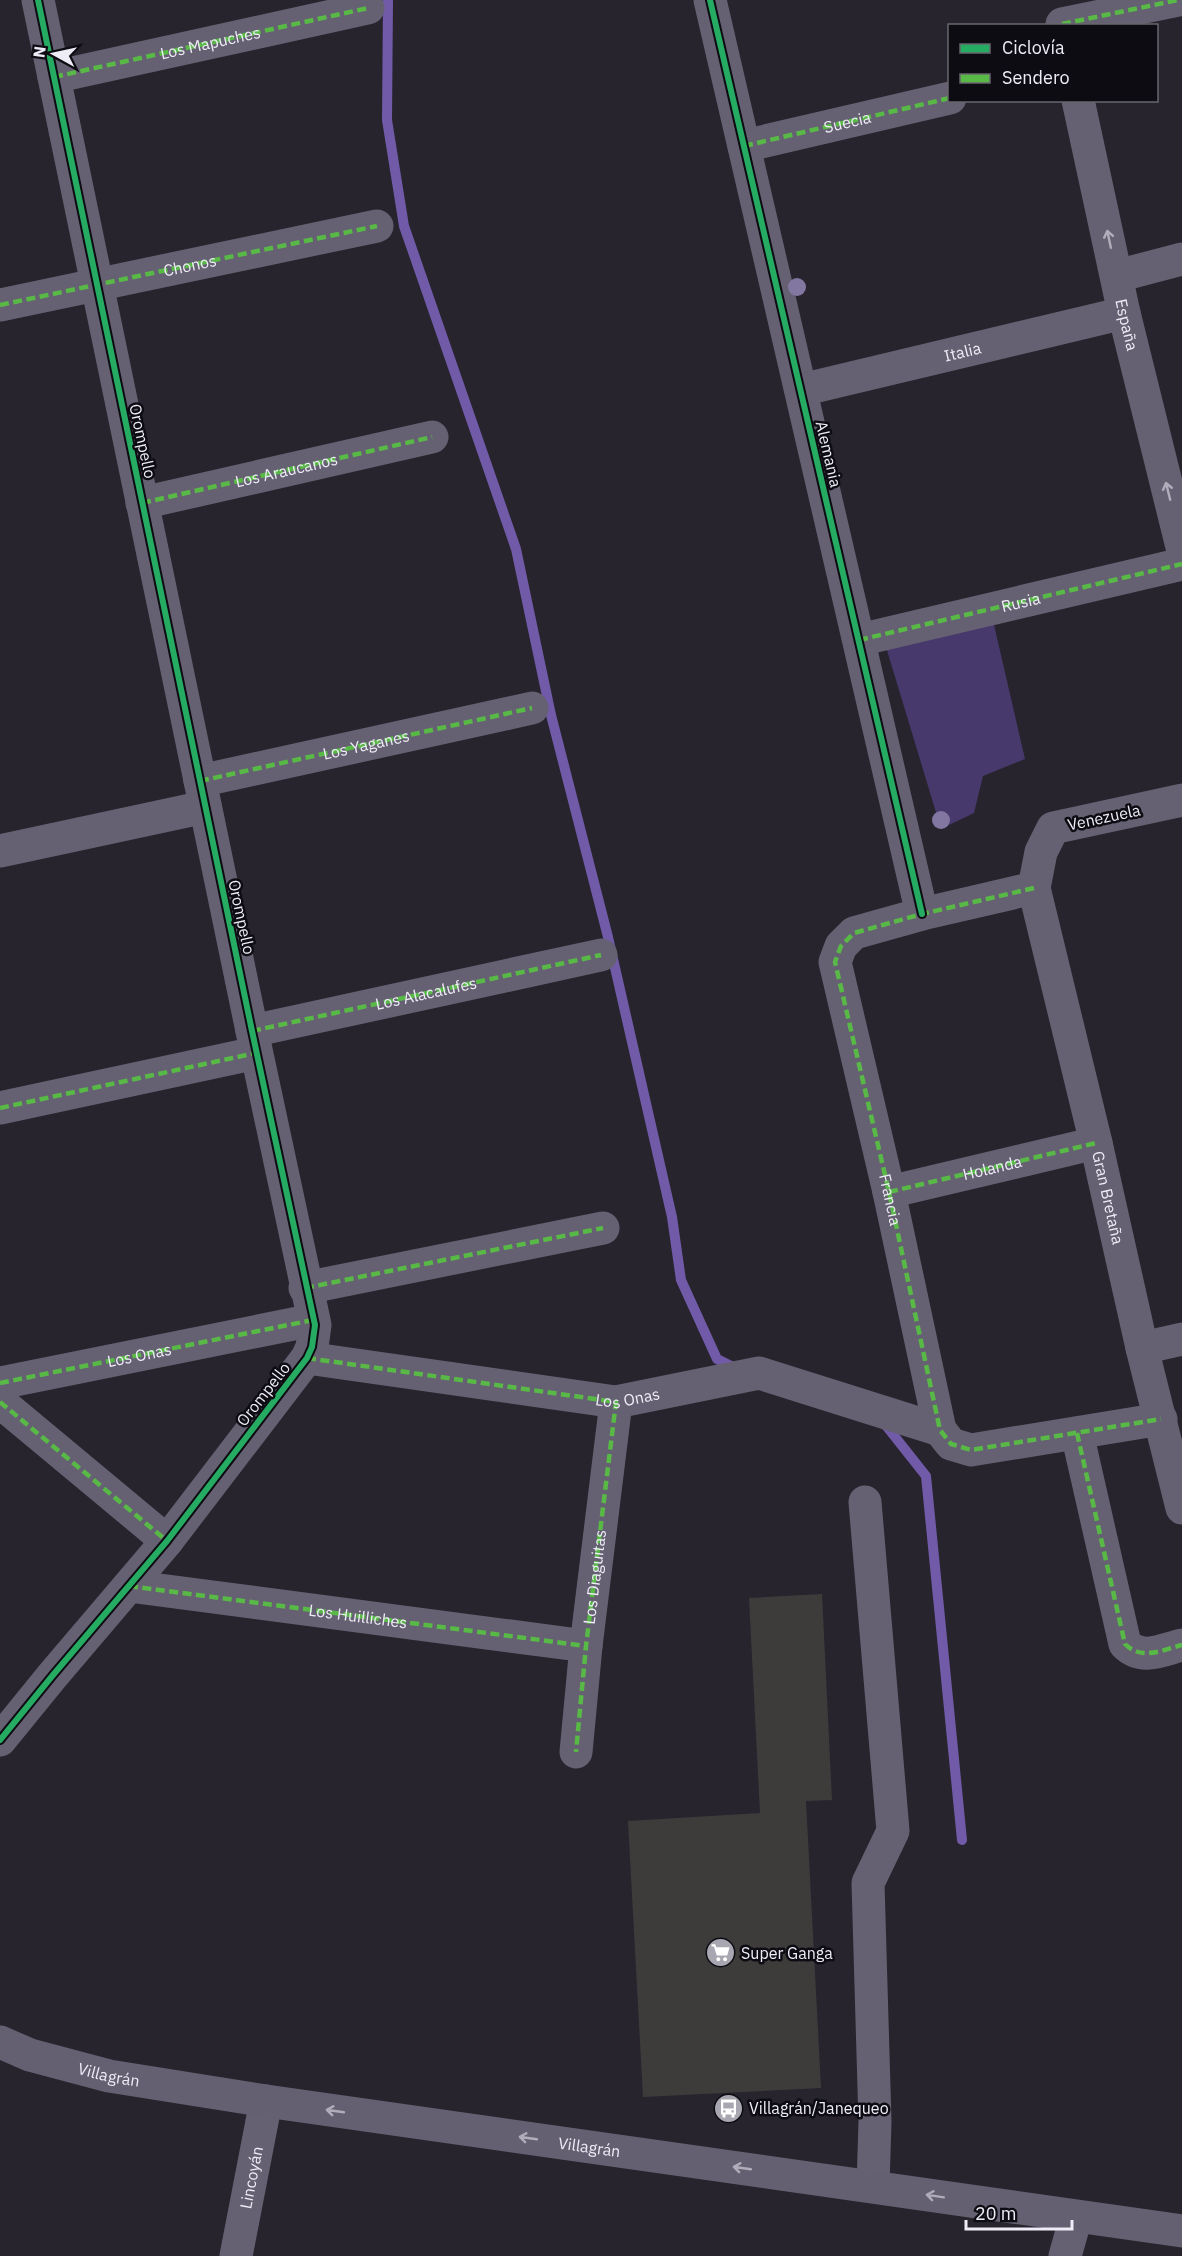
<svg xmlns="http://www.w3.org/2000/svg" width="1182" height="2256" font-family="'IBM Plex Sans',sans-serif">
<rect width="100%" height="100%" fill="#27242e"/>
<path fill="#47396b" d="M992,616L1025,759L983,776L974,813L941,829L886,647Z"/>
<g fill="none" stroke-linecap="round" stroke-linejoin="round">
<g stroke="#715ba8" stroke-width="10">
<path d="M388,0L387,120L404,226L516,549L551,715L608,937L672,1217L681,1280L717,1359L737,1369"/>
<path d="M884,1423L926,1476L962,1840"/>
</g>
</g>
<path fill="#3e3c3b" d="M822,1594L832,1800L806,1801L821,2088L643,2097L628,1821L760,1813L749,1598Z"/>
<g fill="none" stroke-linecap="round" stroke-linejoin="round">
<g stroke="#666172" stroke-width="33">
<path d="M710,0L922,914"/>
<path d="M1062,24L1178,0"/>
<path d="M54,77L368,8"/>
<path id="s1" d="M1078,100L1124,313L1182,547"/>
<path d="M744,146L950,98"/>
<path d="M1117,276L1182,259"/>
<path id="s2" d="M0,305L377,226"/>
<path id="s3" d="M801,390L1124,313"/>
<path d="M142,503L432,437"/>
<path d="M859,640L1182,564"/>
<path d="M200,781L532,708"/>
<path id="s4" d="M1182,800L1053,828L1041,852L1034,888L1096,1143L1142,1348L1182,1508"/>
<path d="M0,851L205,807"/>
<path d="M1034,888L922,914L854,933L841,946L835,962L889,1192L940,1430L951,1444L971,1450L1161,1419"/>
<path id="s5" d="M252,1031L601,955"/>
<path d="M0,1108L256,1053"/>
<path d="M889,1192L1096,1143"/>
<path d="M305,1288L603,1228"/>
<path d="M1142,1348L1182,1339"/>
<path id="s6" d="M307,1358L616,1402L759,1373L940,1430"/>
<path id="s7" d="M0,1383L313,1320"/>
<path d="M0,1402L167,1541"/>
<path d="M1077,1433L1125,1644C1142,1661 1162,1650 1182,1645"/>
<path d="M865,1502L893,1831L868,1883L875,2122L873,2186"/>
<path d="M129,1586L586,1646"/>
<path d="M0,1740L53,1675L167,1541L307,1358L312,1347L315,1325L252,1031L38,0"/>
<path id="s8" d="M576,1752L586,1646L616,1402"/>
<path id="s9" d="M236,2256L266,2101"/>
<path d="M1065,2256L1076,2217"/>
</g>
<path stroke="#656071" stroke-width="33" id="s10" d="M0,2042L30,2055L109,2076L266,2101L1182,2231"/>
<g stroke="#58b947" stroke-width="4.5" stroke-dasharray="9 4.5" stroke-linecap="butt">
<path d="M1062,24L1178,0"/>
<path id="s11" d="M54,77L368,8"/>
<path id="s12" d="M744,146L950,98"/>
<path d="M0,305L377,226"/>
<path id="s13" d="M142,503L432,437"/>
<path id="s14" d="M859,640L1182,564"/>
<path id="s15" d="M200,781L532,708"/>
<path id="s16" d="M1034,888L922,914L854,933L841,946L835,962L889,1192L940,1430L951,1444L971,1450L1161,1419"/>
<path d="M252,1031L601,955"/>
<path d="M0,1108L256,1053"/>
<path id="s17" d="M889,1192L1096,1143"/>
<path d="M305,1288L603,1228"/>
<path d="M307,1358L616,1402L586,1646L576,1752"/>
<path d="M0,1383L313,1320"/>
<path d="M0,1402L167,1541"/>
<path d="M1077,1433L1125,1644C1142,1661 1162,1650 1182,1645"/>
<path id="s18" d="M129,1586L586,1646"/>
</g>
<defs>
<g id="cycleway">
<path d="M710,0L922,914"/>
<path d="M0,1740L53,1675L167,1541L307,1358L312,1347L315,1325L252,1031L38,0"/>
</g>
</defs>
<use href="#cycleway" stroke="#0e0c13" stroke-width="10"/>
<use href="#cycleway" stroke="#26ab63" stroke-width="6"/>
</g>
<g fill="#8177a1">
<circle cx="797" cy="287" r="9"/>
<circle cx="941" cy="820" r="9"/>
</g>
<defs><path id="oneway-shaft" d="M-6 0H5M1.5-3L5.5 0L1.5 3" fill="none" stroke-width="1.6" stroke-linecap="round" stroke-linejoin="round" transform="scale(1.5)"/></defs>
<g stroke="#b1adbb">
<use href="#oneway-shaft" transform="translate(1109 239) rotate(-102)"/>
<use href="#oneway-shaft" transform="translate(1168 491) rotate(-104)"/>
</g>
<g stroke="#b0adbb">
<use href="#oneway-shaft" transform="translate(335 2111) rotate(-172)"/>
<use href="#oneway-shaft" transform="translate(528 2138) rotate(-172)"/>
<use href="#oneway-shaft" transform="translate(742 2168) rotate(-172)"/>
<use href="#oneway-shaft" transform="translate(935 2196) rotate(-171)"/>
</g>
<defs>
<symbol id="supermarket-disc" viewBox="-11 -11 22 22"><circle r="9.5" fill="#a8a6b1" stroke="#0e0c13"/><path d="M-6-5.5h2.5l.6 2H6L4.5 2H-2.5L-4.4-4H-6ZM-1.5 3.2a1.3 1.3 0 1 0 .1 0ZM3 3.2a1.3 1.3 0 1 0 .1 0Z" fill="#fff"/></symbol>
<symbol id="bus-disc" viewBox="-11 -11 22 22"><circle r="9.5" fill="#a8a6b1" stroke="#0e0c13"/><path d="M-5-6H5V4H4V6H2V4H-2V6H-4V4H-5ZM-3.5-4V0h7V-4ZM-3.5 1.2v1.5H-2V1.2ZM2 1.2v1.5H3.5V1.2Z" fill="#fff"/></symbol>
</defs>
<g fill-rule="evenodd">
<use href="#supermarket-disc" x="704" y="1936" width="33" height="33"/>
<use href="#bus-disc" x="712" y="2092" width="33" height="33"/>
</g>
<g text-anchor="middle" stroke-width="5" stroke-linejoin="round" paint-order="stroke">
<g font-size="16" fill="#eeecf7" stroke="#0e0c13">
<text dy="6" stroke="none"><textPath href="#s11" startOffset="160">Los Mapuches</textPath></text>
<text dy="6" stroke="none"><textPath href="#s12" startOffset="106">Suecia</textPath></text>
<text dy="6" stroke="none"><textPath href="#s2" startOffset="194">Chonos</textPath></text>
<text dy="6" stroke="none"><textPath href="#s1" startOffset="230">España</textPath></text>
<text dy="6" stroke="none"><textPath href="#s3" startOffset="166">Italia</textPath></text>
<text transform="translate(143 441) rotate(78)" y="6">Orompello</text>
<text transform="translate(829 454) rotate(77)" y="6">Alemania</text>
<text dy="6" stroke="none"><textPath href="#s13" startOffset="148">Los Araucanos</textPath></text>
<text dy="6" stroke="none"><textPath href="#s14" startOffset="166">Rusia</textPath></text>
<text dy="6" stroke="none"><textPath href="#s15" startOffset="170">Los Yaganes</textPath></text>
<text transform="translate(1104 817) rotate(-12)" y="6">Venezuela</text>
<text transform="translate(242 917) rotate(78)" y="6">Orompello</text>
<text dy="6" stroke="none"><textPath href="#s5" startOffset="178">Los Alacalufes</textPath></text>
<text dy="6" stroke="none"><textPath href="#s17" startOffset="106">Holanda</textPath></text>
<text dy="6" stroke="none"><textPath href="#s4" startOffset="514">Gran Bretaña</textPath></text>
<text dy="6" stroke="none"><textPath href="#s16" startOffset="465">Francia</textPath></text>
<text dy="6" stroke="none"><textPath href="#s7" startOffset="142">Los Onas</textPath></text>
<text transform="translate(263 1394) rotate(-52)" y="6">Orompello</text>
<text dy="6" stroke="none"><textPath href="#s6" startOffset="324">Los Onas</textPath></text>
<text dy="6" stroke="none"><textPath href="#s8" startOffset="176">Los Diaguitas</textPath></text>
<text dy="6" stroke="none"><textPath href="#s18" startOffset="231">Los Huilliches</textPath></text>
<text dy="6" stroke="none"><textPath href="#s10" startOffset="114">Villagrán</textPath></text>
<text dy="6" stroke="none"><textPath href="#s10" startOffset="600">Villagrán</textPath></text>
<text dy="6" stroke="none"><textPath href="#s9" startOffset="80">Lincoyán</textPath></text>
</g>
<g font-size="16" fill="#eeecf7" stroke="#0e0c13" text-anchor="start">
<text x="741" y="1959">Super Ganga</text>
<text x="749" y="2114">Villagrán/Janequeo</text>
</g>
</g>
<rect x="948" y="24" width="210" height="78" fill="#0e0c13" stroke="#68666e" stroke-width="1.5"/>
<rect x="960" y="44" width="30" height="9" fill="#26ab63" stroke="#68666e" stroke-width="1.5"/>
<text x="1002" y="54" font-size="18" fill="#eeecf7">Ciclovía</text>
<rect x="960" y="74" width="30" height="9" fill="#58b947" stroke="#68666e" stroke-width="1.5"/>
<text x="1002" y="84" font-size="18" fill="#eeecf7">Sendero</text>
<g transform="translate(54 54) rotate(278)" stroke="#0e0c13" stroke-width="4.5" paint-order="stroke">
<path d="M0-4.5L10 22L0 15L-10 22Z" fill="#eeecf7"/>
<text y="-9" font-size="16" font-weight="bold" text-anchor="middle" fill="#eeecf7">N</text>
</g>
<path d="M966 2220v9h106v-9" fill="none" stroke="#eeecf7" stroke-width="3"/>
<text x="975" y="2220" font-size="18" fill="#eeecf7" stroke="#0e0c13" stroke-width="4.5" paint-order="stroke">20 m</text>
</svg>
